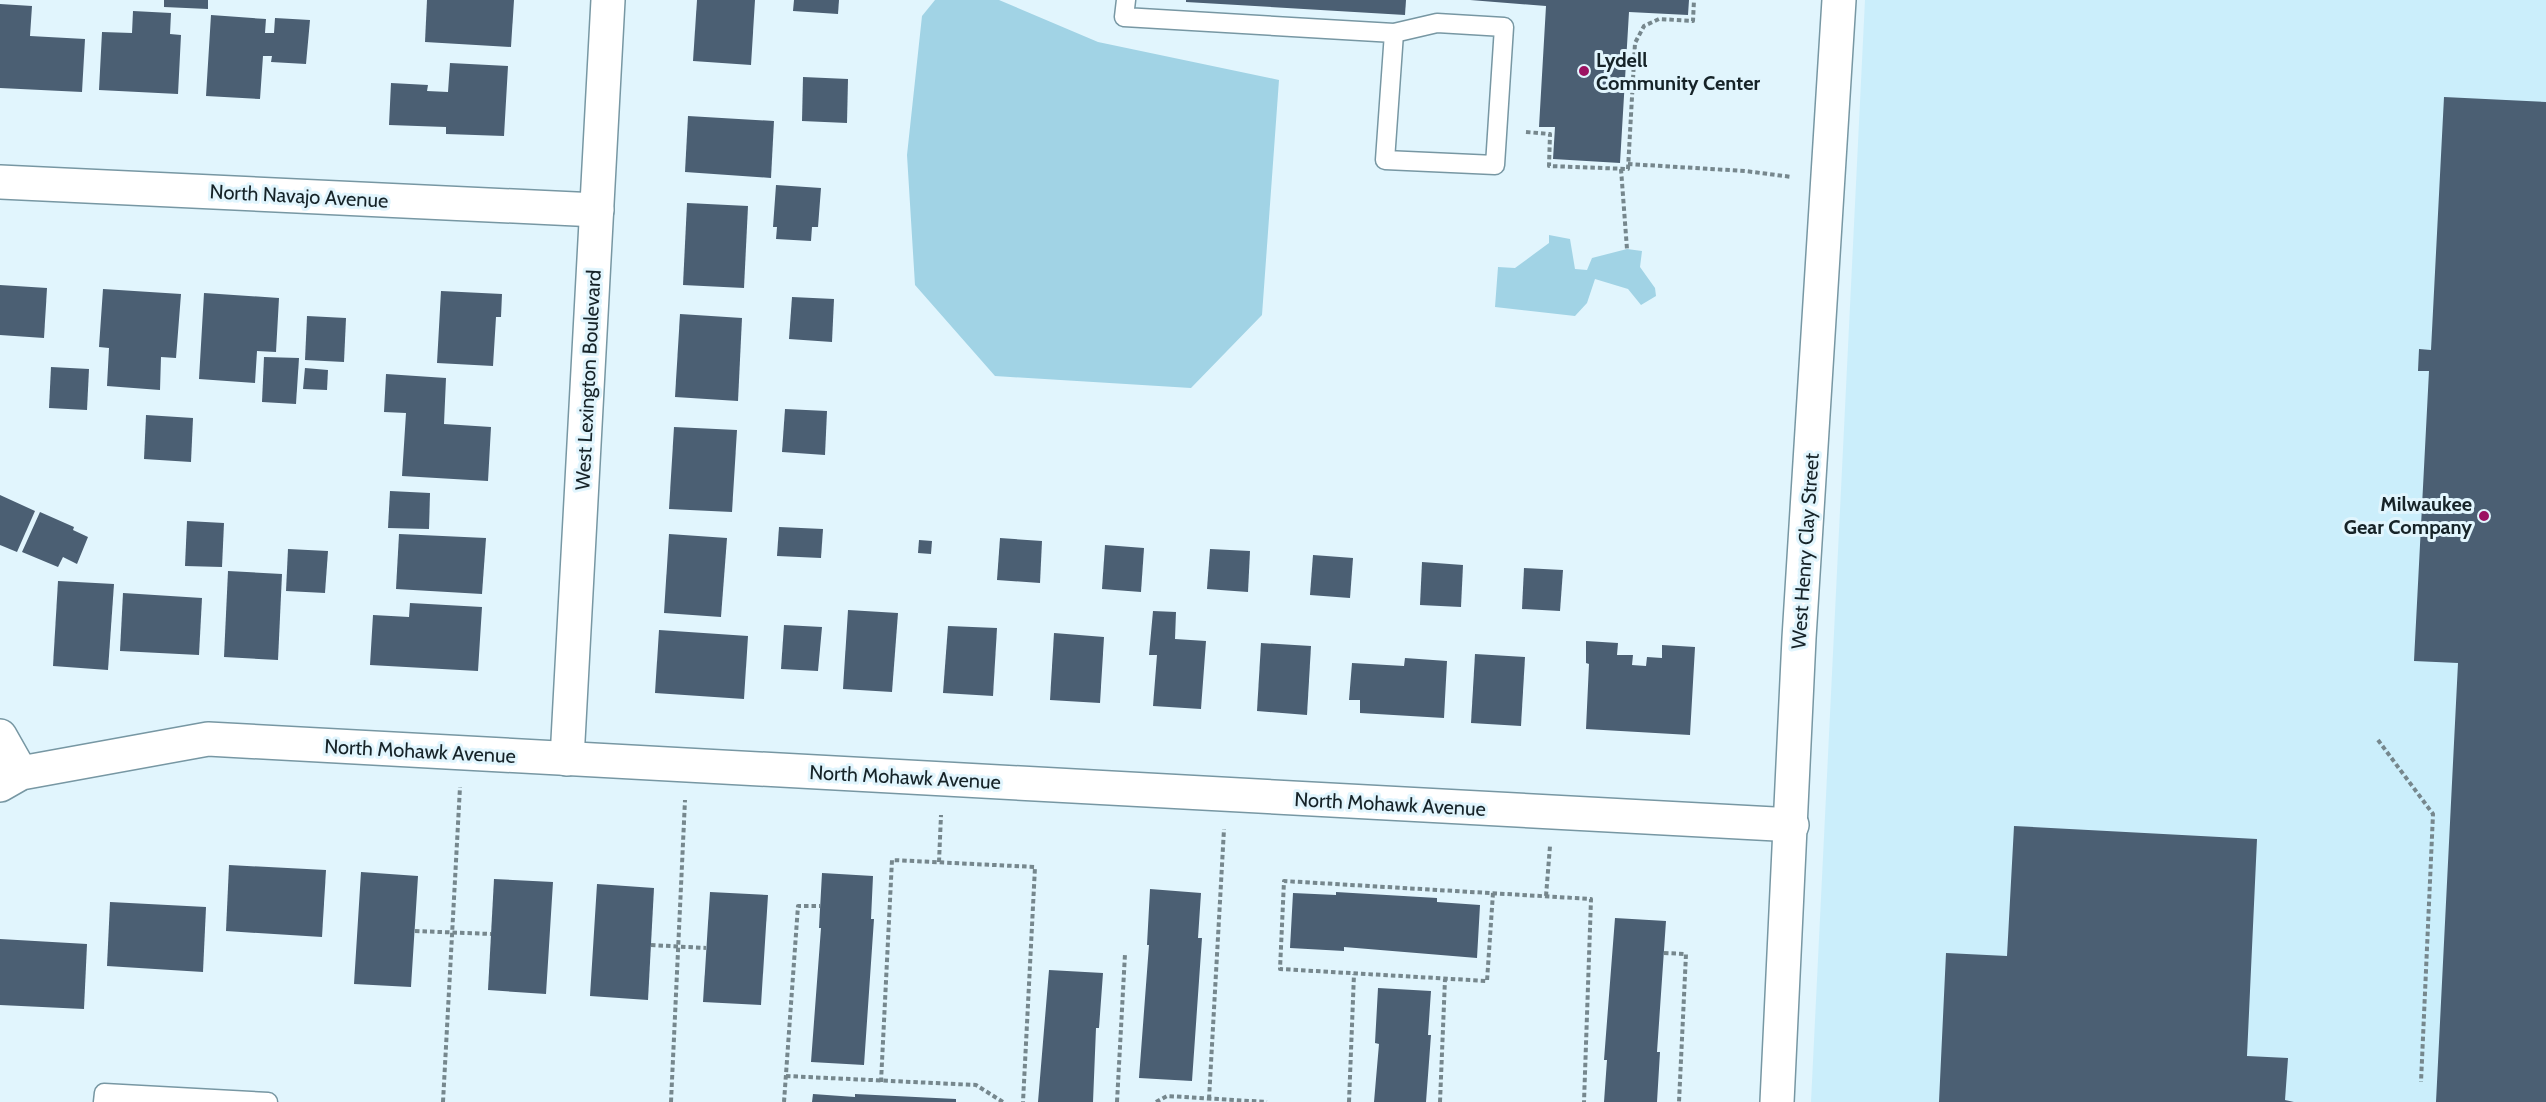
<svg xmlns="http://www.w3.org/2000/svg" width="2546" height="1102" font-family="Cabin,sans-serif">
<rect width="100%" height="100%" fill="#e1f5fd"/>
<path fill="#cbeefb" d="M1865,0H2546V1102H1811Z"/>
<g fill="#a1d3e5">
<path d="M935,0H999L1098,42L1279,80L1262,315L1191,388L995,376L915,285L907,155L922,16Z"/>
<path d="M1549,235L1570,239L1575,269L1587,270L1592,258L1627,249L1642,251L1640,267L1655,288L1656,296L1641,305L1628,289L1595,279L1587,303L1575,316L1495,307L1498,267L1515,268L1549,243Z"/>
</g>
<g fill="#4b5f73">
<path d="M164,0H208V9L164,7Z"/>
<path d="M427,0H514L511,47L425,42Z"/>
<path d="M697,0H755L751,65L693,61Z"/>
<path d="M794,0H839L838,14L793,11Z"/>
<path d="M1186,0H1406L1405,15L1186,2Z"/>
<path d="M1470,0H1689L1688,15L1629,12L1620,163L1553,159L1555,127H1539L1546,6Z"/>
<path d="M0,4L32,6L30,36L85,39L82,92L0,88Z"/>
<path d="M133,11L171,13L170,34L181,35L178,94L99,90L102,32L132,33Z"/>
<path d="M211,15L266,19L265,33H274L275,18L310,20L306,64L271,62L272,56H263L260,99L206,96Z"/>
<path d="M450,63L508,66L504,136L446,134V127L389,125L391,83L428,85L427,91L448,92Z"/>
<path d="M803,77L848,79L847,123L802,121Z"/>
<path d="M2444,97L2546,102V1102H2436L2458,663L2414,661L2429,371H2418L2419,349L2431,350Z"/>
<path d="M688,116L774,121L771,178L685,172Z"/>
<path d="M776,185L821,188L818,227H812L811,241L776,239L777,227H773Z"/>
<path d="M687,203L748,206L744,288L683,285Z"/>
<path d="M0,285L47,288L44,338L0,335Z"/>
<path d="M103,289L181,294L176,358L161,357L160,390L107,386L109,348L99,347Z"/>
<path d="M441,291L502,294L501,317H496L493,366L437,363Z"/>
<path d="M204,293L279,298L276,352L257,351L255,383L199,379Z"/>
<path d="M792,297L834,299L832,342L789,339Z"/>
<path d="M680,314L742,318L738,401L675,397Z"/>
<path d="M307,316L346,318L344,362L305,360Z"/>
<path d="M264,357L299,358L296,404L262,402Z"/>
<path d="M51,367L89,369L87,410L49,408Z"/>
<path d="M305,368L328,370L327,390L303,389Z"/>
<path d="M386,374L446,378L444,424L491,427L488,481L402,476L406,413L384,412Z"/>
<path d="M785,409L827,411L825,455L782,452Z"/>
<path d="M146,415L193,418L191,462L144,459Z"/>
<path d="M674,427L737,430L732,512L669,509Z"/>
<path d="M390,491L430,493L429,529L388,528Z"/>
<path d="M0,495L35,511L17,552L0,545Z"/>
<path d="M40,512L74,527L73,530L88,537L77,564L63,557L58,567L22,552Z"/>
<path d="M187,521L224,523L222,567L185,566Z"/>
<path d="M779,527L823,529L821,558L777,556Z"/>
<path d="M399,534L486,538L482,594L396,589Z"/>
<path d="M669,534L727,538L721,617L664,613Z"/>
<path d="M1000,538L1042,541L1040,583L997,580Z"/>
<path d="M919,540L932,541L931,554L918,553Z"/>
<path d="M1105,545L1144,548L1141,592L1102,589Z"/>
<path d="M288,549L328,551L325,593L286,591Z"/>
<path d="M1210,549L1250,551L1248,592L1207,589Z"/>
<path d="M1313,555L1353,558L1350,598L1310,595Z"/>
<path d="M1422,562L1463,565L1461,607L1420,605Z"/>
<path d="M1524,568L1563,570L1560,611L1522,609Z"/>
<path d="M228,571L282,574L278,660L224,657Z"/>
<path d="M58,581L114,584L108,670L53,666Z"/>
<path d="M123,593L202,598L199,655L120,651Z"/>
<path d="M410,603L482,607L478,671L370,665L373,615L409,617Z"/>
<path d="M848,610L898,613L892,692L843,689Z"/>
<path d="M1153,611L1176,612L1175,639L1206,641L1201,709L1153,706L1157,655H1149Z"/>
<path d="M784,625L822,627L818,671L781,669Z"/>
<path d="M948,626L997,628L993,696L943,693Z"/>
<path d="M659,630L748,636L744,699L655,693Z"/>
<path d="M1054,633L1104,637L1100,703L1050,700Z"/>
<path d="M1586,641L1618,643L1617,655H1633L1632,665L1646,666L1647,657L1662,658V645L1695,647L1690,735L1586,729L1589,664L1586,663Z"/>
<path d="M1261,643L1311,646L1307,715L1257,711Z"/>
<path d="M1475,654L1525,657L1521,726L1471,723Z"/>
<path d="M1405,658L1447,661L1444,718L1360,713V700H1349L1352,663L1404,666Z"/>
<path d="M2014,826L2257,839L2247,1056L2288,1058L2285,1100L2294,1102H1939L1946,953L2007,956Z"/>
<path d="M229,865L326,870L322,937L226,931Z"/>
<path d="M361,872L418,876L411,987L354,984Z"/>
<path d="M822,873L873,876L871,919H874L864,1065L811,1062L821,928H819Z"/>
<path d="M494,879L553,882L546,994L488,990Z"/>
<path d="M597,884L654,888L648,1000L590,996Z"/>
<path d="M1150,889L1201,893L1198,938H1202L1192,1081L1139,1078L1149,945H1147Z"/>
<path d="M710,892L768,895L761,1005L703,1002Z"/>
<path d="M1336,892L1437,898V902L1480,905L1477,958L1344,947V951L1290,948L1293,893L1336,895Z"/>
<path d="M110,902L206,907L203,972L107,966Z"/>
<path d="M1615,918L1666,921L1657,1052H1660L1657,1102H1604L1607,1060H1604Z"/>
<path d="M0,939L87,944L84,1009L0,1005Z"/>
<path d="M1049,970L1103,973L1099,1028H1096L1093,1102H1038Z"/>
<path d="M1378,988L1431,991L1428,1035H1431L1426,1102H1374L1379,1044L1375,1043Z"/>
<path d="M813,1094L855,1097V1094L956,1099V1102H812Z"/>
</g>
<g fill="none" stroke-linecap="round" stroke-linejoin="round">
<defs>
<g id="lane">
<path d="M1126,0L1124,17L1394,33L1437,23L1504,27L1495,165L1385,160L1394,33"/>
<path d="M103,1102L104,1093L268,1102"/>
</g>
<g id="street">
<path d="M0,182L597,210"/>
<path d="M0,736L21,773"/>
<path d="M567,759L608,0"/>
<path d="M0,785L21,773L208,739L1792,825"/>
<path d="M1777,1102L1799,638L1839,0"/>
</g>
</defs>
<use href="#lane" stroke="#7797a3" stroke-width="21"/>
<use href="#street" stroke="#7797a3" stroke-width="36"/>
<g stroke="#76878d" stroke-width="4" stroke-dasharray="4.5 3" stroke-linecap="butt">
<path d="M1526,132L1550,134L1549,166L1628,169L1635,43L1644,26L1659,19L1693,21L1694,0"/>
<path d="M1628,164L1745,171L1792,177"/>
<path d="M1621,169L1627,249"/>
<path d="M2378,740L2433,814L2421,1082"/>
<path d="M939,862L941,815"/>
<path d="M1493,893L1487,981L1280,969L1284,881L1591,899L1584,1102"/>
<path d="M1546,896L1550,846"/>
<path d="M415,931L491,934"/>
<path d="M651,945L706,948"/>
<path d="M1664,953L1686,954L1679,1102"/>
<path d="M786,1076L976,1085L1003,1102"/>
<path d="M881,1082L892,860L1035,867L1023,1102"/>
<path d="M1209,1099L1224,829"/>
<path d="M443,1102L460,787"/>
<path d="M671,1102L685,800"/>
<path d="M784,1102L798,906H820"/>
<path d="M1117,1102L1125,954"/>
<path d="M1156,1102L1167,1096L1267,1102"/>
<path d="M1349,1102L1354,974"/>
<path d="M1440,1102L1445,979"/>
</g>
<use href="#lane" stroke="#fff" stroke-width="18"/>
<use href="#street" stroke="#fff" stroke-width="33"/>
</g>
<g fill="#9c1362" stroke="#e1f5fd" stroke-width="2">
<circle cx="1584" cy="71" r="6"/>
<circle cx="2484" cy="516" r="6"/>
</g>
<g text-anchor="middle" stroke-width="6" stroke-linejoin="round" paint-order="stroke">
<g font-size="20" font-weight="bold" fill="#162328" stroke="#e1f5fd" text-anchor="start">
<text x="1596" y="67">Lydell<tspan x="1596" dy="23">Community Center</tspan></text>
<text x="2472" y="511" text-anchor="end">Milwaukee<tspan x="2472" dy="23">Gear Company</tspan></text>
</g>
<g font-size="20" fill="#162328" stroke="#e1f5fd">
<text transform="translate(299 196) rotate(3)" y="7">North Navajo Avenue</text>
<text transform="translate(588 380) rotate(-87)" y="7">West Lexington Boulevard</text>
<text transform="translate(1805 551) rotate(-86)" y="7">West Henry Clay Street</text>
<text transform="translate(420 751) rotate(3)" y="7">North Mohawk Avenue</text>
<text transform="translate(905 777) rotate(3)" y="7">North Mohawk Avenue</text>
<text transform="translate(1390 804) rotate(3)" y="7">North Mohawk Avenue</text>
</g>
</g>
</svg>
